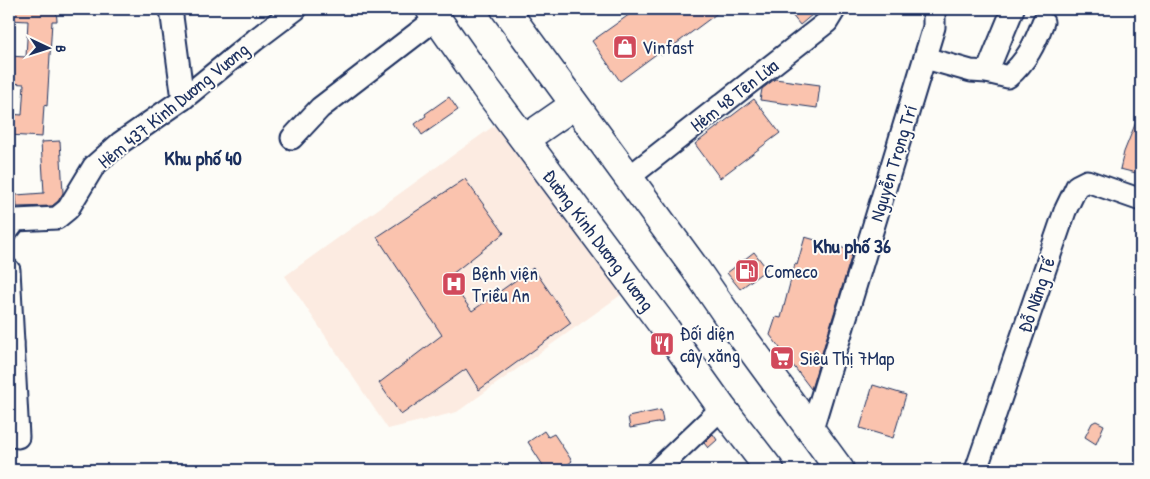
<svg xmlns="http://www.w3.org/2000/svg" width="1150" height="479" font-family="'Patrick Hand',sans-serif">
<rect width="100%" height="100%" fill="#fdfcf7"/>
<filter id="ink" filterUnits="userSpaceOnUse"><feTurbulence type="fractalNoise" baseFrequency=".02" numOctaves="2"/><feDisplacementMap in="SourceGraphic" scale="10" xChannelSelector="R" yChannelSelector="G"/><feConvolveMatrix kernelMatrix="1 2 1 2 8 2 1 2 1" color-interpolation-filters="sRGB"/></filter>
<g filter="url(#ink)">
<path fill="#fcebe1" d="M495,125L625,292L457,412L388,429L285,276Z"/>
<g fill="#fac3ae" stroke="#1b2f5e">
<path d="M10,9H56L57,21H52L47,106L44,105L42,137L9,135V114L22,115L24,84L9,83V56L26,57L28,21L10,20Z"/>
<path d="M627,9H723L661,55L659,52L620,81L592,41L630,14Z"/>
<path d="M787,9H819L800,25Z"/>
<path d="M775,79L820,85L817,108L760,100L762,89Z"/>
<path d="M449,97L458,110L422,135L415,124L426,116L425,114Z"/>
<path d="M754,99L780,133L720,178L695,144Z"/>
<path d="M1140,112L1141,154L1136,173L1120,169L1124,152Z"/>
<path d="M60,141L63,193L58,201L52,206L17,207L16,195L44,193L41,142Z"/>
<path d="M465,179L504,233L447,278L472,311L533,268L571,323L479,390L466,369L401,415L379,383L442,335L377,237Z"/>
<path d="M805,237L853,251L811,389L770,335L776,317L781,318L795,264L797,265Z"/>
<path d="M754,252L767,269L740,289L727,273Z"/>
<path d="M873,385L906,395L893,438L860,428Z"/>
<path d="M661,410L663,422L630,428L628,417Z"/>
<path d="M1096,421L1104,425L1096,444L1085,437L1092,423Z"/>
<path d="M544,431L548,437L554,434L572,461L561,470H546L528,442Z"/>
<path d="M713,434L717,440L708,448L704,443Z"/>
</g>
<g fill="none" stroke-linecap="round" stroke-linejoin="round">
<defs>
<g id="minor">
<path d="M171,9L183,99"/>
<path d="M925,58L971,71L987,72L1008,77C1026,62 1035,44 1043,22"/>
<path d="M987,72L1013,9"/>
<path d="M292,138L320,108L437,18"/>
<path d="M628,178L827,22L835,9"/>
<path d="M9,229L16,220L57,218L68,209L94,166L120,143L183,99L255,40L296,9"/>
<path d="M9,270L13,343L9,345"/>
<path d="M13,343L18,437"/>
<path d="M811,432L934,27V9"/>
<path d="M657,470L722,408"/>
<path d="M976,470L1065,211L1077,186L1087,181L1141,200"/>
</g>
<g id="major">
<path d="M430,9L485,87L665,328L722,408L770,470"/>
<path d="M505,9L694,267L736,328L840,470"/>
<path d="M525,139L574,105"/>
</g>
</defs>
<use href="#minor" stroke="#1b2f5e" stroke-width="25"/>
<use href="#major" stroke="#1b2f5e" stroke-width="31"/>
<use href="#minor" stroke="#fdfcf7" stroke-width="21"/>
<use href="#major" stroke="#fdfcf7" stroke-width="28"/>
</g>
</g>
<defs>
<symbol id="shop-square" viewBox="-11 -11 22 22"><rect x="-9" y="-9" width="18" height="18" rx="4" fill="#d1495b" stroke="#fdfcf7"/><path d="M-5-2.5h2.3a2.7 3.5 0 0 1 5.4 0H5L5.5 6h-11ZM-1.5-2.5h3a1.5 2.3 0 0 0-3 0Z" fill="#fff"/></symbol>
<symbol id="fuel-square" viewBox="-11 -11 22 22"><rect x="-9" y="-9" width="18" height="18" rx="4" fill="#d1495b" stroke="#fdfcf7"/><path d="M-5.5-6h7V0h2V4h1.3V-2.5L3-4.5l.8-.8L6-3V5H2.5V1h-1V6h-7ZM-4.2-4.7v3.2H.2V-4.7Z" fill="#fff"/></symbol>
<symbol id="hospital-square" viewBox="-11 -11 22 22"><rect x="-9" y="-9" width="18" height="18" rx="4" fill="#d1495b" stroke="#fdfcf7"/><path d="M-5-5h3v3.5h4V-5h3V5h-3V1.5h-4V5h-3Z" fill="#fff"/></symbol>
<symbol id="restaurant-square" viewBox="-11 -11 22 22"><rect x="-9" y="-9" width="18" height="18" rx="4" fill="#d1495b" stroke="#fdfcf7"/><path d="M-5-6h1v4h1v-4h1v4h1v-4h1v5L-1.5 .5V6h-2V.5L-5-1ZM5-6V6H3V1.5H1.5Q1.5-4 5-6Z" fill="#fff"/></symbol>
<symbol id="supermarket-square" viewBox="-11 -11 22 22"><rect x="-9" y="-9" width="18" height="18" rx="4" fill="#d1495b" stroke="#fdfcf7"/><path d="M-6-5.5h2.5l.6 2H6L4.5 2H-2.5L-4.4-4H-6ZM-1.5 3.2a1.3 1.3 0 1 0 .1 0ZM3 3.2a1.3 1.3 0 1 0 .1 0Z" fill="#fff"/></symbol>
</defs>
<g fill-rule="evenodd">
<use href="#shop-square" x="611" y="33" width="28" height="28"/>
<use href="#fuel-square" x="733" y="257" width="28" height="28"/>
<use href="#hospital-square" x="440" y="270" width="28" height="28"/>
<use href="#restaurant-square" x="648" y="330" width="28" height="28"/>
<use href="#supermarket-square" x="768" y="344" width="28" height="28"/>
</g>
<g text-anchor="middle" stroke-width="4" stroke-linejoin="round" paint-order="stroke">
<g font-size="19" fill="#1b2f5e" stroke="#fdfcf7" text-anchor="start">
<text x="642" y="54">Vinfast</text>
<text x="764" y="278">Comeco</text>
<text x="472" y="280">Bệnh viện<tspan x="472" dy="22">Triều An</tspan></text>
<text x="680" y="340">Đối diện<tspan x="680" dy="22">cây xăng</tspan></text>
<text x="800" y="365">Siêu Thị 7Map</text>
</g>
<g font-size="19" fill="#1b2f5e" stroke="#fdfcf7">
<text transform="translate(734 95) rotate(-38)" y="7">Hẻm 48 Tên Lửa</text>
<text transform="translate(173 105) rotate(-39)" y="7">Hẻm 437 Kinh Dương Vương</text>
<text transform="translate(893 163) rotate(-73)" y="7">Nguyễn Trọng Trí</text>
<text transform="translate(599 240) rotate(53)" y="7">Đường Kinh Dương Vương</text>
<text transform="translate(1036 295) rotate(-71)" y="7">Đỗ Năng Tế</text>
</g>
<g font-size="20" font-weight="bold" fill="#1b2f5e" stroke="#fdfcf7">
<text x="203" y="165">Khu phố 40</text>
<text x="852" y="253">Khu phố 36</text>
</g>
</g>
<rect width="1150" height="479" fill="none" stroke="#fdfcf7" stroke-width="30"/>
<rect x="15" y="15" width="1120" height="449" fill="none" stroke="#1b2f5e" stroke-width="2" filter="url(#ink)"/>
<g transform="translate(48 48) rotate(94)" stroke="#fdfcf7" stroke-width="4" paint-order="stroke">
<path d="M0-4L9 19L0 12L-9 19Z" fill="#1b2f5e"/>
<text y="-8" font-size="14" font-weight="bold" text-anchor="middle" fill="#1b2f5e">B</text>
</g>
</svg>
